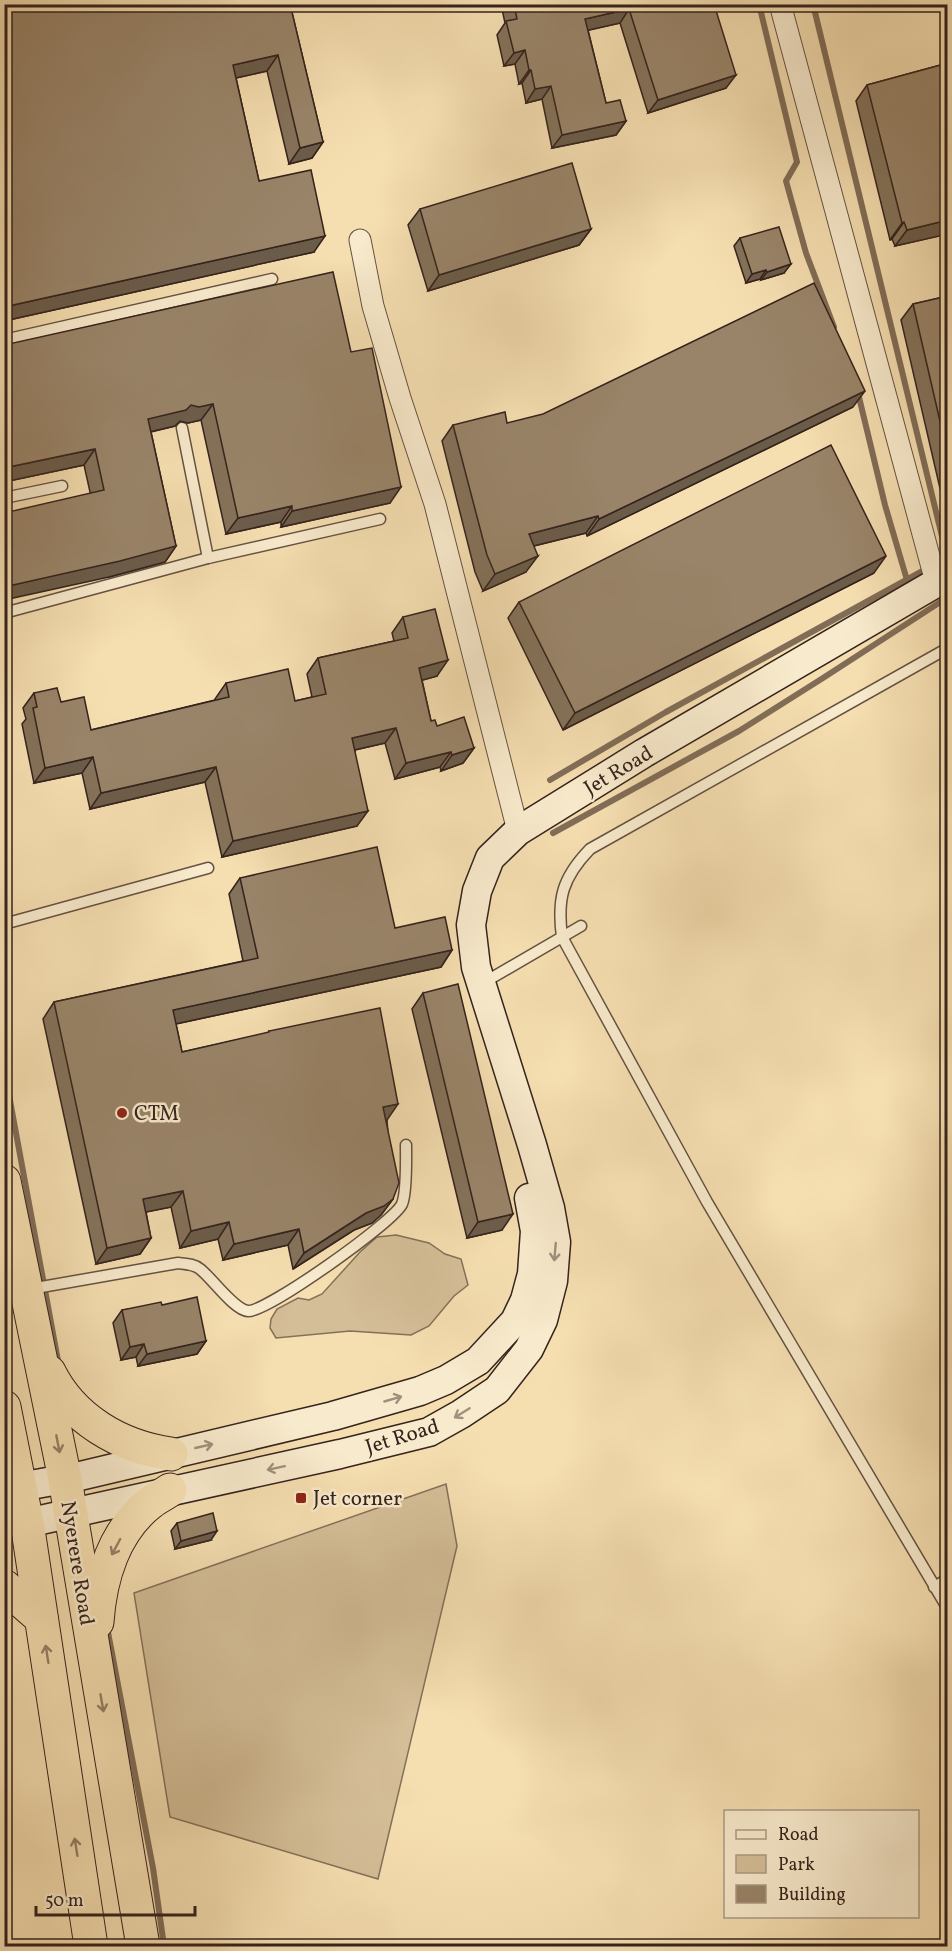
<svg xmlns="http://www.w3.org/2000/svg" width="952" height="1951" font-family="Vollkorn,serif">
<rect width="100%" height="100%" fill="#f5deb0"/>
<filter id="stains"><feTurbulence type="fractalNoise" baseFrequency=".00333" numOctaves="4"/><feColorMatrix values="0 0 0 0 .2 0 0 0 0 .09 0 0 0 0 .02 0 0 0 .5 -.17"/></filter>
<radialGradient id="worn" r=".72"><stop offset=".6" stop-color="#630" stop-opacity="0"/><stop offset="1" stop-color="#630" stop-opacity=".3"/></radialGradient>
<g fill="#d4be97" stroke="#84705a" stroke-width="1.5">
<path d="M396,1235L429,1243L445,1254L461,1259L468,1285L454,1296L429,1326L411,1335L350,1331L276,1338L270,1328L271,1319L277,1309L298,1298L309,1300L322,1294L360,1252L377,1237Z"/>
<path d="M446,1484L457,1546L378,1879L170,1817L134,1593Z"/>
</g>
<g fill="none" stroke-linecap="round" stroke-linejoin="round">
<g stroke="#816d57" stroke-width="6">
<path d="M759,4L797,162L786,181L806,253L834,327"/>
<path d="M813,4L947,557"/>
<path d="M858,393L885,505L907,580"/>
<path d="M550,780L666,712L948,557"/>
<path d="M553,833L739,731L823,678L948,597"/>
<path d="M4,1068L59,1366"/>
<path d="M107,1627L153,1868L164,1946"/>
</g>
<defs>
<g id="lane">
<path d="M4,340L272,279"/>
<path d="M182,428L208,558"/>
<path d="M4,498L62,486"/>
<path d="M4,613L208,558L380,519"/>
<path d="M948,648L590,849C562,878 557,899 562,937L707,1202L948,1609"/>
<path d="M4,924L208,868"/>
<path d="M483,983L581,926"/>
<path d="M30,1289L178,1263C186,1264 194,1264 200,1269C212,1278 234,1310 248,1311C267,1312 394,1222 402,1204C407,1192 406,1159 406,1145"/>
<path d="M934,1587L948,1579"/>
</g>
<g id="street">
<path d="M780,4L936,582"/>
<path d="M360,240L373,306L400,398L435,504L518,831"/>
<path d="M4,1527L27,1523"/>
</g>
<g id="secondary">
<path d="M20,1487L80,1476L333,1416L420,1391L446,1380L478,1361L515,1321L525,1300L532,1274L535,1231L529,1198"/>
<path d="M27,1523L340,1454L429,1432L461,1414L497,1390L529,1349L543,1320L553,1281L556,1242L550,1208L532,1145L476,967L471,925L477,891L490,858L518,831L644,753L948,576"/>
</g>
<g id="highway">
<path d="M4,1181L65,1479L143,1946"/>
<path d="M49,1372C72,1419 120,1447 171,1454"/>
<path d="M4,1407L27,1523L91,1946"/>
<path d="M4,1586L41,1618"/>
<path d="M97,1622C100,1578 114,1531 150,1503C156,1498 163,1495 170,1490"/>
</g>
</defs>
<use href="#lane" stroke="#655242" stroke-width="13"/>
<use href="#street" stroke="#655242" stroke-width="23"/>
<use href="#secondary" stroke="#35231d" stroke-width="31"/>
<use href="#highway" stroke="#35231d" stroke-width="35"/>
<use href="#lane" stroke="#f8eacc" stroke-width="10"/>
<use href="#street" stroke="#f8eacc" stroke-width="21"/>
<use href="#secondary" stroke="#f8eacc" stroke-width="28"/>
<use href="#highway" stroke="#f5deb0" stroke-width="33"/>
</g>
<g fill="#84725a" stroke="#35231d" stroke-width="1.5">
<path d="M4,4H290L323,142L312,158L289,164L267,71L236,78L259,181L314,252L4,321Z"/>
<path d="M506,4H714L726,88L648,113L620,23L588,30L606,103L626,121L616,135L552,148L542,99L526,103L522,83L519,84L515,64L504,66L497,35L505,23L502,9Z"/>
<path d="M948,63V234L895,246L892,239L890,240L856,101L867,85Z"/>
<path d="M420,209L591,229L579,245L428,291L408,225Z"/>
<path d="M740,238L784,273L761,280L760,279L746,283L734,246Z"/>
<path d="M948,296V523L901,320L913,304Z"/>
<path d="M351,352L390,503L281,527V522L226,534L201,420L188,423L180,421L175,426L151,432L176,546L165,562L109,577L84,465L4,482Z"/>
<path d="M853,407L587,536L586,533L534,546L526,572L483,591L475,572L442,441L453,425L507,423Z"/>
<path d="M874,573L563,730L508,618L519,602Z"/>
<path d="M403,617L437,676L422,680L431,721L437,726L474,748L463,763L441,771L440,767L395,779L385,743L355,750L357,826L222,857L205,782L90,809L82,773L34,783L22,724L26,719L23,708L34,693L61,702L91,730L215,700V699L226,683L295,701L312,697L307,674L318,658L394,641L392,633Z"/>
<path d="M240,878L395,928L452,950L441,967L176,1024L182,1052L268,1033L269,1031L387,1120L393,1199L381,1215L372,1223L354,1230L293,1269L288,1245L223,1260L218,1239L180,1248L171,1207L146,1212L151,1238L140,1254L96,1264L43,1019L54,1002L243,961L229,894Z"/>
<path d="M423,993L502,1230L467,1238L412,1009Z"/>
<path d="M162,1305L206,1341L197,1354L138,1366L136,1357L121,1360L113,1323L122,1310Z"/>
<path d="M177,1523L211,1540L175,1549L171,1531Z"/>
</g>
<g fill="#6b5c4a" stroke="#35231d" stroke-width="1.5">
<path d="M629,9L620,23L576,33L585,19Z"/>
<path d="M525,50L515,64L504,66L514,53Z"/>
<path d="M278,55L267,71L222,81L233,65Z"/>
<path d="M529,70H531L522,83L519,84Z"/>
<path d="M736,75L726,88L648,113L658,100Z"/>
<path d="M551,86L542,99L526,103L535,89Z"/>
<path d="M626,121L616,135L552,148L562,135Z"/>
<path d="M323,142L312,158L289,164L300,148Z"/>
<path d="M948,220V234L895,246L907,230Z"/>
<path d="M904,222L892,239L890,240L902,223Z"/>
<path d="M591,229L579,245L428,291L439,275Z"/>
<path d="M325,236L314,252L4,321V307Z"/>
<path d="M791,264L784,273L761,280L767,272Z"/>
<path d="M766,270L760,279L746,283L752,274Z"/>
<path d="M865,391L853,407L587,536L599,519Z"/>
<path d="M213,404L201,420L188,423L180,421L175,426L136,435L148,419L191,405Z"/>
<path d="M95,449L84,465L4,482V468Z"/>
<path d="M401,487L390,503L281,527L292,511Z"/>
<path d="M292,506L281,522L226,534L238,518Z"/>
<path d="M598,516L586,533L517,550L529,534Z"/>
<path d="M176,546L165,562L109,577L4,600V587Z"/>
<path d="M538,556L526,572L483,591L495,574Z"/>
<path d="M886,556L874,573L563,730L575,713Z"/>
<path d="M448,660L437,676L409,684L419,668Z"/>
<path d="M396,728L385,743L341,753L352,738Z"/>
<path d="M474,748L463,763L441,771L452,755Z"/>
<path d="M451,752L440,767L395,779L406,763Z"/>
<path d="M93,757L82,773L34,783L45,768Z"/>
<path d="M216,767L205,782L90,809L101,793Z"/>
<path d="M368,811L357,826L222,857L233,841Z"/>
<path d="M452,950L441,967L161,1027L173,1010Z"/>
<path d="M398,1104L387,1120L372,1123L383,1107Z"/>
<path d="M183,1191L171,1207L131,1215L143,1199Z"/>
<path d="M393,1199L381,1215L372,1223L354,1230L293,1269L304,1253L366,1213Z"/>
<path d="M513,1214L502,1230L467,1238L478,1222Z"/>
<path d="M229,1222L218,1239L180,1248L191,1231Z"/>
<path d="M299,1229L288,1245L223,1260L234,1244Z"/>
<path d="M151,1238L140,1254L96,1264L107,1248Z"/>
<path d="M206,1341L197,1354L138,1366L147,1354Z"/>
<path d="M144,1344L136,1357L121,1360L130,1347Z"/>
<path d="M217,1531L211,1540L175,1549L181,1541Z"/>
</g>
<g fill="#998469" stroke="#35231d" stroke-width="1.5">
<path d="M4,4H290L323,142L300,148L278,55L233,65L259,181L311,170L325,236L4,307Z"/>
<path d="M514,4H714L736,75L658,100L629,9L585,19L606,103L620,100L626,121L562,135L551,86L535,89L531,70H529L525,50L514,53L506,21L517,19Z"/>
<path d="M948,63V220L907,230L904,222L902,223L867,85Z"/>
<path d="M572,163L591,229L439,275L420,209Z"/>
<path d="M779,227L791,264L767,272L766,270L752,274L740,238Z"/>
<path d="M333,272L351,352L372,348L401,487L292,511V506L238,518L213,404L199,407L191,405L186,410L148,419L176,546L120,561L4,587V513L104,490L95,449L4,468V345Z"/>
<path d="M814,283L865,391L599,519L598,516L529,534L538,556L495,574L487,555L453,425L505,412L507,423L543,414Z"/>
<path d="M948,296V456L913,304Z"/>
<path d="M831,445L886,556L575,713L519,602Z"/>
<path d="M435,609L448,660L419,668L431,721L435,720L437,726L464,717L474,748L452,755L451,752L406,763L396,728L352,738L368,811L233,841L216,767L101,793L93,757L45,768L33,708L37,707L34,693L57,688L61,702L84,697L91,730L229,697L226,683L288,669L295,701L326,694L318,658L408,638L403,617Z"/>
<path d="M377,847L395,928L445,917L452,950L173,1010L182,1052L269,1032V1031L380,1008L398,1104L383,1107L399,1183L393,1199L384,1206L366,1213L304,1253L299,1229L234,1244L229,1222L191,1231L183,1191L143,1199L151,1238L107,1248L54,1002L258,958L240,878Z"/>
<path d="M458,984L513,1214L478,1222L423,993Z"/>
<path d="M197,1297L206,1341L147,1354L144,1344L130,1347L122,1310L161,1302L162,1305Z"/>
<path d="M213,1513L217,1531L181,1541L177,1523Z"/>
</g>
<defs><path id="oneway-shaft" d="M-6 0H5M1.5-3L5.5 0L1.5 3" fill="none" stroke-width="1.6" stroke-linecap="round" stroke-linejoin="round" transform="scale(1.5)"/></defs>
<g stroke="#a0907d">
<use href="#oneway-shaft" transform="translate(555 1252) rotate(95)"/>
<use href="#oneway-shaft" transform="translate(393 1399) rotate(-16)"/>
<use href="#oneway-shaft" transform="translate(462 1413) rotate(148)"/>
<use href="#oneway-shaft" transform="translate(204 1446) rotate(-13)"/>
<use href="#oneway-shaft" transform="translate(276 1468) rotate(168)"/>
</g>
<g stroke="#958066">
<use href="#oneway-shaft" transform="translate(58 1444) rotate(79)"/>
<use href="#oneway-shaft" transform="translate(116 1547) rotate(118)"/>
<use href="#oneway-shaft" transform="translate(47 1654) rotate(-99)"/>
<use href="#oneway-shaft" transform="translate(102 1703) rotate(80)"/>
<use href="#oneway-shaft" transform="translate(76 1847) rotate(-99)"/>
</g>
<g fill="#8f2418" stroke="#f8eacc" stroke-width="2">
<circle cx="122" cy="1113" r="6"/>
<rect x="295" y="1492" width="12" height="12" rx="3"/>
</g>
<g text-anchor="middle" stroke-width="5" stroke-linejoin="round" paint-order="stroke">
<g font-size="21" fill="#35231d" stroke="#f8eacc">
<text transform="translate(618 770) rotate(-31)" y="7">Jet Road</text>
<text transform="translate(402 1436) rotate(-17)" y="7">Jet Road</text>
<text transform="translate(78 1563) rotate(81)" y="7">Nyerere Road</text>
</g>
<g font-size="21" fill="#35231d" stroke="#f8eacc" text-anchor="start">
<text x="134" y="1120">CTM</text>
<text x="313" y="1505">Jet corner</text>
</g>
</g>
<rect width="952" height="1951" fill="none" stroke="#f5deb0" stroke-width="24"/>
<rect x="6" y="6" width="940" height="1939" fill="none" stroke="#35231d" stroke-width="3"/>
<rect x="12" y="12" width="928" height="1927" fill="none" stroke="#35231d" stroke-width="1.5"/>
<rect x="724" y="1810" width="195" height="108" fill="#f8eacc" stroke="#aa9a86" stroke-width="1.5"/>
<rect x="736" y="1830" width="30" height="9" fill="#f8eacc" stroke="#aa9a86" stroke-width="1.5"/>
<text x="778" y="1840" font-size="18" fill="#35231d">Road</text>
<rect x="736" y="1855" width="30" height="18" fill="#d4be97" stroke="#aa9a86" stroke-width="1.5"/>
<text x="778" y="1870" font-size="18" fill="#35231d">Park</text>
<rect x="736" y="1885" width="30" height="18" fill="#998469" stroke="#aa9a86" stroke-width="1.5"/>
<text x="778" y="1900" font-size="18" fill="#35231d">Building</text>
<path d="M36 1906v9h159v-9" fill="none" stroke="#35231d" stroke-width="3"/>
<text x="45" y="1906" font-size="18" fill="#35231d" stroke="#f8eacc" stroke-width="4.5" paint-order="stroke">50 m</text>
<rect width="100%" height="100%" filter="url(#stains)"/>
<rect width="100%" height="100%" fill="url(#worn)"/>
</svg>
